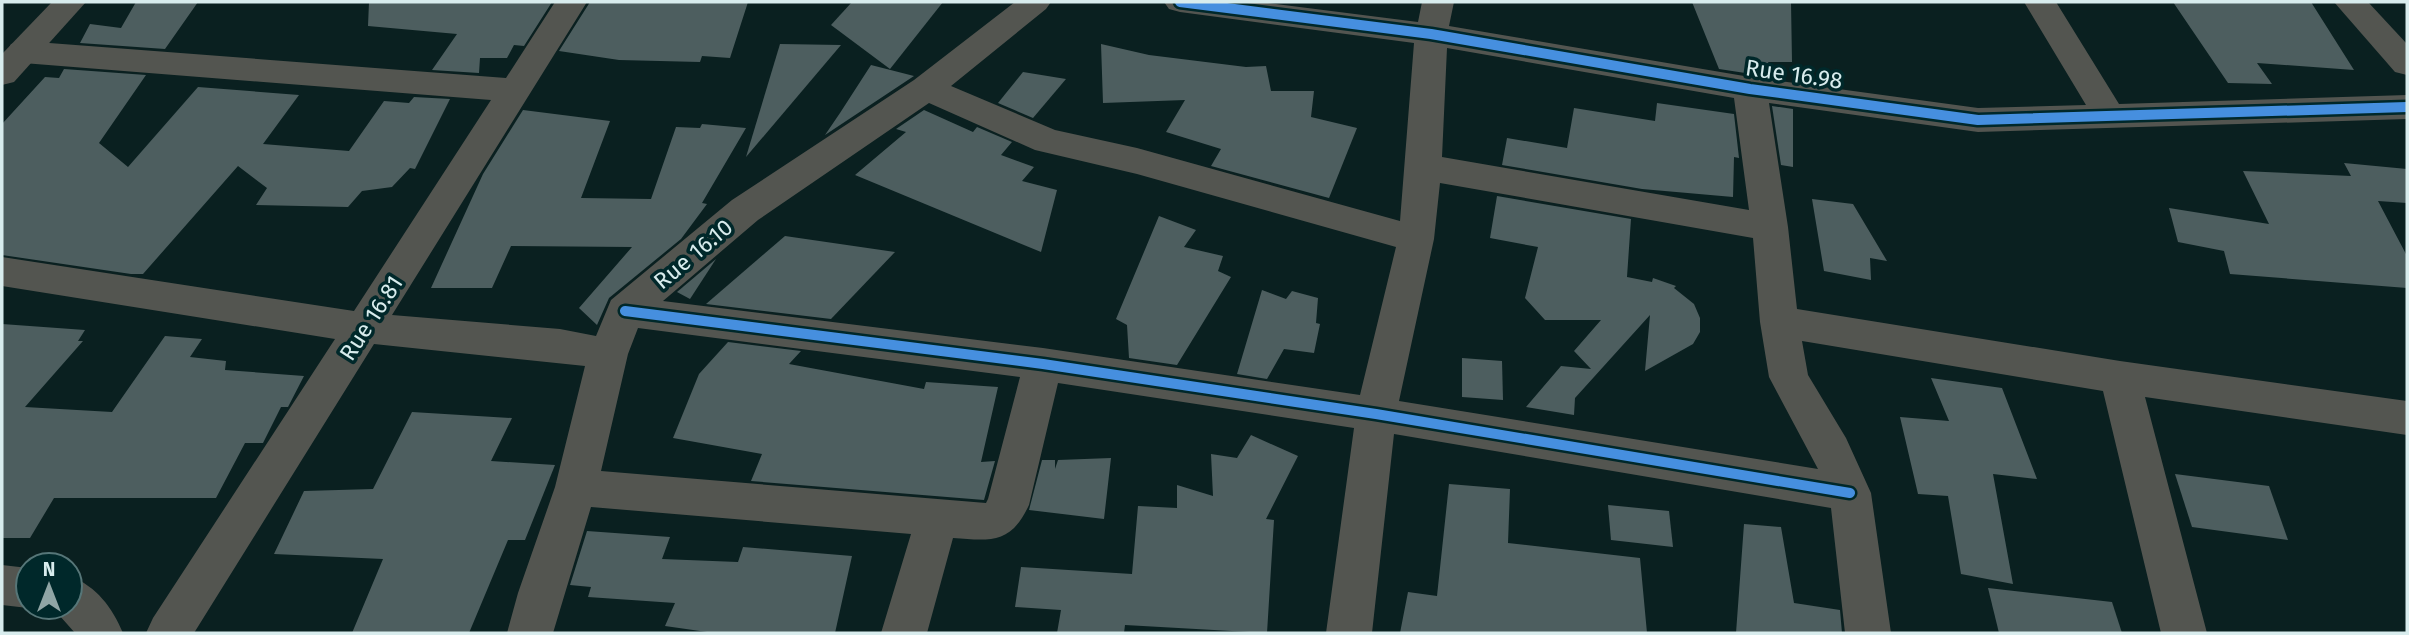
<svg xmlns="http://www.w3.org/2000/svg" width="2409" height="635" font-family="'Fira Sans',sans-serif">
<rect width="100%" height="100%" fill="#0a2020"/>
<g fill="#4d5e5f">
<path d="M136,2H198L165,49L80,43L90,24L121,28Z"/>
<path d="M369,2H552L524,46L514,45L507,58H480L479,73L432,70L457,34L368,26Z"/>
<path d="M590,2H748L730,58L702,56L700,62L619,60L559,51Z"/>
<path d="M852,2H943L890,69L831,25Z"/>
<path d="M1692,2H1791L1792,62H1768L1778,78L1719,69Z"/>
<path d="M2173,2H2311L2354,70L2257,63L2272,84L2228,83Z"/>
<path d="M780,44L841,45L746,157Z"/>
<path d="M1101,44L1149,55L1246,67L1266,66L1271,91H1314L1311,117L1357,128L1329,198L1211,166L1221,149L1166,132L1185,100L1103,103Z"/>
<path d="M871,65L914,76L825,135L840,113Z"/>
<path d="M64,69L146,75L99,143L128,167L198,87L299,95L263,144L349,151L384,101L409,103L414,97L450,99L415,169L410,168L392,187L362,191L348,207L256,205L267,188L238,166L143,274H131L2,255V124L45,77L59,78Z"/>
<path d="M1023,72L1066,79L1033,118L998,103Z"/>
<path d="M1657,103L1734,114L1739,158L1734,157L1733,197L1642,189L1502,165L1507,138L1567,148L1574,108L1655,121Z"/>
<path d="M1772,106L1793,109V167L1781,165Z"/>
<path d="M523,110L610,121L581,198L651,199L676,127L700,128L702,124L746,128L702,203L707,204L681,239L609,298L597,325L579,308L632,247L511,246L492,288H431L483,174Z"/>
<path d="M924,110L973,132L977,127L1012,142L1001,155L1034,167L1022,181L1057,190L1041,252L855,175L906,132L896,129Z"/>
<path d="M2344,163L2407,169V203L2378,201L2407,256V288L2230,274L2224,251L2178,242L2169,208L2269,224L2243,171L2351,176Z"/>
<path d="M1497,196L1631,219L1627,277L1652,282L1653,278L1676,286L1674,288L1694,304L1700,318V332L1693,344L1645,371L1650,315L1575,398L1574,415L1526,407L1561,366L1591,369L1574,351L1601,320H1545L1525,298L1538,247L1490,238Z"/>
<path d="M1812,199L1853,204L1887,261L1870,258L1871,280L1824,271Z"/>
<path d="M1159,216L1196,230L1184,247L1223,256L1218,271L1231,277L1177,365L1129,358L1127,325L1116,319Z"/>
<path d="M785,236L895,252L831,319L706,304Z"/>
<path d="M716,259L690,299L677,292Z"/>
<path d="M1262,290L1286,299L1292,291L1318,298L1316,323L1320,324L1314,353L1284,349L1267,379L1237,374Z"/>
<path d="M2,324L85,330L78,341H83L25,407L112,412L165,336L202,339L190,357L226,361L225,370L304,376L288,407H281L263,443H245L216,498H54L30,538H2Z"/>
<path d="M728,342L801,351L789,364L924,389L926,382L998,387L981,462L995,461L984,500L751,481L762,454L673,438L699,374Z"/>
<path d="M1462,358L1502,361L1503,400L1462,397Z"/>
<path d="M1931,378L2002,388L2037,479L1993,474L2013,584L1961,574L1948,496L1918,494L1900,417L1949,421Z"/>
<path d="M412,412L512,418L491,461L555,465L525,540H508L469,633H352L383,559L274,554L304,491L373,489Z"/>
<path d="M1251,435L1298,456L1266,519L1274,520L1267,633L1125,625L1124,633H1057L1061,610L1015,607L1021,567L1132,574L1138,506L1177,508V485L1213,496L1211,454L1237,458Z"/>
<path d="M1111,458L1104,519L1029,510L1042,460H1055V469L1058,460Z"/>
<path d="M2175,474L2269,486L2288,540L2192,527Z"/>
<path d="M1449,484L1510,489L1508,543L1640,558L1647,633H1400L1408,592L1437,596Z"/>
<path d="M1608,505L1669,511L1673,547L1611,540Z"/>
<path d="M1744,524L1781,527L1794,603L1840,610L1842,633H1736Z"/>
<path d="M587,531L670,537L662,559L738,562L743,547L852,556L835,633H714L665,626L675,603L588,597L591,587L570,585Z"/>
<path d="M1988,588L2112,602L2122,633H1999Z"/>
</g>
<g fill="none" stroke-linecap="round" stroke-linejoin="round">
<g fill="#535550" fill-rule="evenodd">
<path d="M555,2H587L392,315L560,329L596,336L611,300L732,200L914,80L1015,2H1051L1046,9L951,86L1055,130L1137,148L1400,221L1414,43L1180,12L1169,9L1164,2H1260L1418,22L1422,2H1454L1449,26L1750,77L1978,108L2086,105L2024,2H2056L2119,104L2407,95V119L1978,132L1769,103L1788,227L1797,309L2120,361L2407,401V435L2145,397L2207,633H2161L2103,391L1802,341L1808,375L1846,438L1871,493L1891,633H1845L1831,508L1394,434L1372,633H1326L1354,428L1058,383L1029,505C1011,544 991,541 953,538L927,633H881L911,534L591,507L553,633H507L518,593L555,487L585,366L374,344L194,633H146L153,618L335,339L2,286V257L354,311L491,100L23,63L11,60L7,52L11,44L23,41L506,78ZM1447,48L1734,98L1749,210L1442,157ZM929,103L1035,150L1137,174L1396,247L1360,395L1043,348L663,301L758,220ZM1440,183L1753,238L1760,322L1769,377L1818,469L1399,401L1434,239ZM638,328L1020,377L988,499L986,503L601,471L628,354Z"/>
<path d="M2334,2H2368L2407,44V75L2395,72Z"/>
<path d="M2,565L28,568V607H32L28,608L2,605Z"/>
<path d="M70,576C97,587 112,607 123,633H75L52,607H70Z"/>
</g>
<path fill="#535550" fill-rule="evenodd" d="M52,2H86L14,82L2,85V54Z"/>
<defs>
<g id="cycleway">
<path d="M1180,2L1431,34L1750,89L1978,120L2407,107"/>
<path d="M625,311L1043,364L1376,414L1850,493"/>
</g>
</defs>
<use href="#cycleway" stroke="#00282a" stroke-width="15"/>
<use href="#cycleway" stroke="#468fdf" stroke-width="10"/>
</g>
<g text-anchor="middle" stroke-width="7" stroke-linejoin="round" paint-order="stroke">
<g font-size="23" fill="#d8eced" stroke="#00282a">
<text transform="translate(1794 74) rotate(8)" y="8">Rue 16.98</text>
<text transform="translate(693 254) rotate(-40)" y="8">Rue 16.10</text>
<text transform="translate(371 318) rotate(-57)" y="8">Rue 16.81</text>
</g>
</g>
<rect width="2409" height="635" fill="none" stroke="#d8eced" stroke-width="7"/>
<g transform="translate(49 586)"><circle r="33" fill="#00282a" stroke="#567678" stroke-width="2"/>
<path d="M0-5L12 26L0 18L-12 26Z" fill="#90a5a5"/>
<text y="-10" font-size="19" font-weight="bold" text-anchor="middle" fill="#d8eced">N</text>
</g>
</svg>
